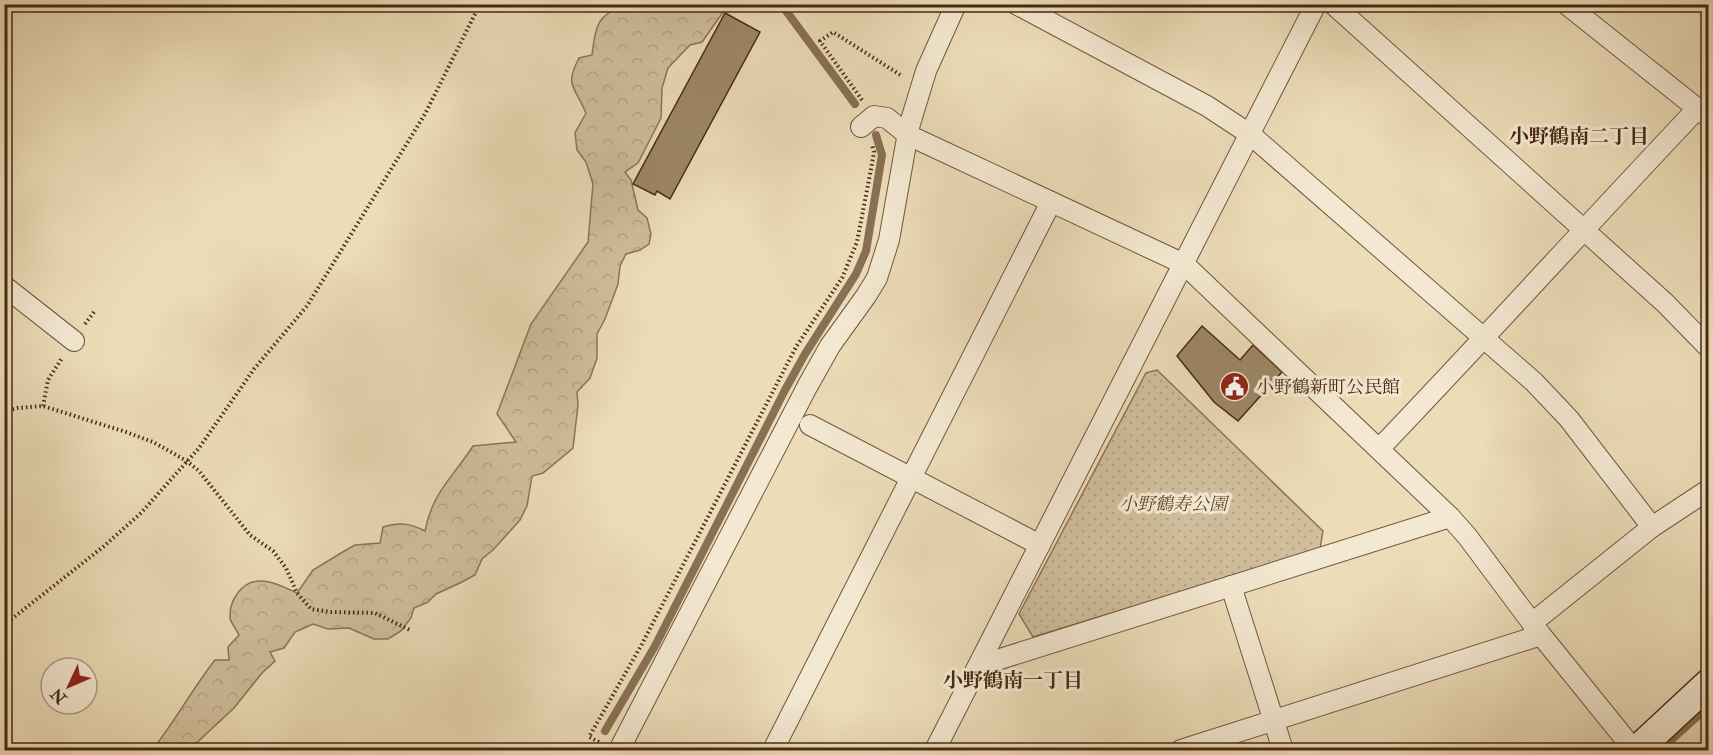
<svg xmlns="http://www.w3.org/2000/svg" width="1713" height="755" font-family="'IM FELL Double Pica','Noto Serif JP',serif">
<defs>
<pattern id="forest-crowns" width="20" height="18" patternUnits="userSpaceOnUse" patternTransform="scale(1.5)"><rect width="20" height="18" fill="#d0be9c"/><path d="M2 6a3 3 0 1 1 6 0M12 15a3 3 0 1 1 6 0" fill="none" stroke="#b4a385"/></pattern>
<pattern id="park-dots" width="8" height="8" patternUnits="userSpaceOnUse" patternTransform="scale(1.5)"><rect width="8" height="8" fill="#d0be9c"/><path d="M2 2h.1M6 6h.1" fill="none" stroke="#b4a385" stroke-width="1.8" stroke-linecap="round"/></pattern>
</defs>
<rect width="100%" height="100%" fill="#ecdcb8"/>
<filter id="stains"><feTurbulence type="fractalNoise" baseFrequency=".00333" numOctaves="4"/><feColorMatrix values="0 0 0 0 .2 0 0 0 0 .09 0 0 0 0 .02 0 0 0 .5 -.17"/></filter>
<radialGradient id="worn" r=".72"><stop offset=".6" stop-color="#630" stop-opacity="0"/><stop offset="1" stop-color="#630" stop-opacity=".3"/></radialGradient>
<path fill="url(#forest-crowns)" stroke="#8c7457" stroke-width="1.5" d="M624,5H728L702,42L690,45L668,68L662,88L661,118L638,163L625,172L631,180L638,210L647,218L651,234L649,244L640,250L626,254L620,266L618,284L605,319L597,334V358L590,378L577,392L578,405L573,448L543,473L532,476L527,506L520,520L493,550L482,559L475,575L460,583L436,594L428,602L414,608L411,618L401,631L388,639H374L349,628L328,629L313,624L295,632L284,648L270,652L275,661L262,673L234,708L189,750H152C175,722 192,689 215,660H229L228,647L239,635C236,629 231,623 230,618C229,600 242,581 260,581C273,581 286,588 297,593L313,570L341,553L355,545L380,543L383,527C399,522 410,523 425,531C432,493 453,477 473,446L516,442L497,414L531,324L588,242L593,184L586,162L577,150L575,133L586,113C575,86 564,87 579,58L592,55C596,26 596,16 624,5Z"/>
<path fill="url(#park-dots)" stroke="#8c7457" stroke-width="1.5" d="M1157,370L1323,531L1320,549L1033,637L1019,614L1146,373Z"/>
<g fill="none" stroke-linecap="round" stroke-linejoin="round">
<g stroke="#887054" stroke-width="8">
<path d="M781,4L855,104"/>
<path d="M605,731L655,646L785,390L805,354L856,274L866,251L882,155L876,135"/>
<path d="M1660,750L1708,707"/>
</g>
</g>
<g fill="#9d8768" stroke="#472a12" stroke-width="1.5">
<path d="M725,13L760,32L670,199L657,191L655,195L633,184Z"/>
<path d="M1202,326L1240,360L1253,345L1282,372L1238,421L1214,402L1177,356Z"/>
</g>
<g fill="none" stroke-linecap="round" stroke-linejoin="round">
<defs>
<g id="street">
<path d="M1016,4L1207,106L1251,135L1534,382L1569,419L1652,527"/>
<path d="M1333,4L1665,303L1708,347"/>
<path d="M1566,4L1708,117"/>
<path d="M861,127L874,116L887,118L908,135L1184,264L1450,517L1467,536L1541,635L1634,750"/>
<path d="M4,286L74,341"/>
<path d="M810,425L1040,545"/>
<path d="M1379,449C1487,336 1591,221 1698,108"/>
<path d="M1231,586L1283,750"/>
<path d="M1532,623L1652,527L1708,490"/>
<path d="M978,666L1450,517"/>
<path d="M619,750L807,387L830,346L866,296L877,278L889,240L909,127L926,71L956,4"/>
<path d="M773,750L1051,202"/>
<path d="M935,750L1316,4"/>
<path d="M1181,750L1541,635"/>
</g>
<path id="secondary" d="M1637,750L1708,684"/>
</defs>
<use href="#street" stroke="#70563c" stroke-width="22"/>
<use href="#secondary" stroke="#472a12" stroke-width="31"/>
<g stroke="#472a12" stroke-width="4" stroke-dasharray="1.5 3" stroke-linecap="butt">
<path d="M862,100L820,41L833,32L902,76"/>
<path d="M85,324L94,312"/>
<path d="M43,406L48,380L62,358"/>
<path d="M4,412L17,408L43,406L126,432L153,442L171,452L188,462L199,471L250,535L273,551L286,568L297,593L311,609L331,612L375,613L410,630"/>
<path d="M4,625L103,547L141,513L199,448L254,369L307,306L425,114L480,4"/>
<path d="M599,742L589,737L642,644L796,347L842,278L857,242L872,164L874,152L872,145"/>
</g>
<use href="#street" stroke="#f3e8d1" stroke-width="20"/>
<use href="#secondary" stroke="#f3e8d1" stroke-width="28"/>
</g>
<defs>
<symbol id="civic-disc" viewBox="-11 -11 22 22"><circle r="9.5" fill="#8f2418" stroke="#f3e8d1"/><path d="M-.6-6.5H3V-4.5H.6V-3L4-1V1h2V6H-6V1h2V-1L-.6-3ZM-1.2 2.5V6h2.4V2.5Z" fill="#fff"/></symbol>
</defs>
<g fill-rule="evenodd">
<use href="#civic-disc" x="1218" y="370" width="33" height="33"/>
</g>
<g text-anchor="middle" stroke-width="6" stroke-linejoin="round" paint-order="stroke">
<g font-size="18" fill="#472a12" stroke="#f3e8d1" text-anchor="start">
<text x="1256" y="393">小野鶴新町公民館</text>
</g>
<g font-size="18" font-style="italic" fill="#62482e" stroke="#f3e8d1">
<text x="1173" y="510">小野鶴寿公園</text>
</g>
<g font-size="20" font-weight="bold" fill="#472a12" stroke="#f3e8d1">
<text x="1579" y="143">小野鶴南二丁目</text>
<text x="1013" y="687">小野鶴南一丁目</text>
</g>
</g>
<rect width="1713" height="755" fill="none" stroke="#ecdcb8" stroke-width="24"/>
<rect x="6" y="6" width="1701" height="743" fill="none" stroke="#472a12" stroke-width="3"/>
<rect x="12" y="12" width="1689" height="731" fill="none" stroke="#472a12" stroke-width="1.5"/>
<g transform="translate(69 686) rotate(226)"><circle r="28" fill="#f3e8d1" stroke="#ae9c85" stroke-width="1.5"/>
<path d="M0-4.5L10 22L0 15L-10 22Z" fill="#8f2418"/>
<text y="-9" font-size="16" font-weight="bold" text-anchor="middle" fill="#472a12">N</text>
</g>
<rect width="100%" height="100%" filter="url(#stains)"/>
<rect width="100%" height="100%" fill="url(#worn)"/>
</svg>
